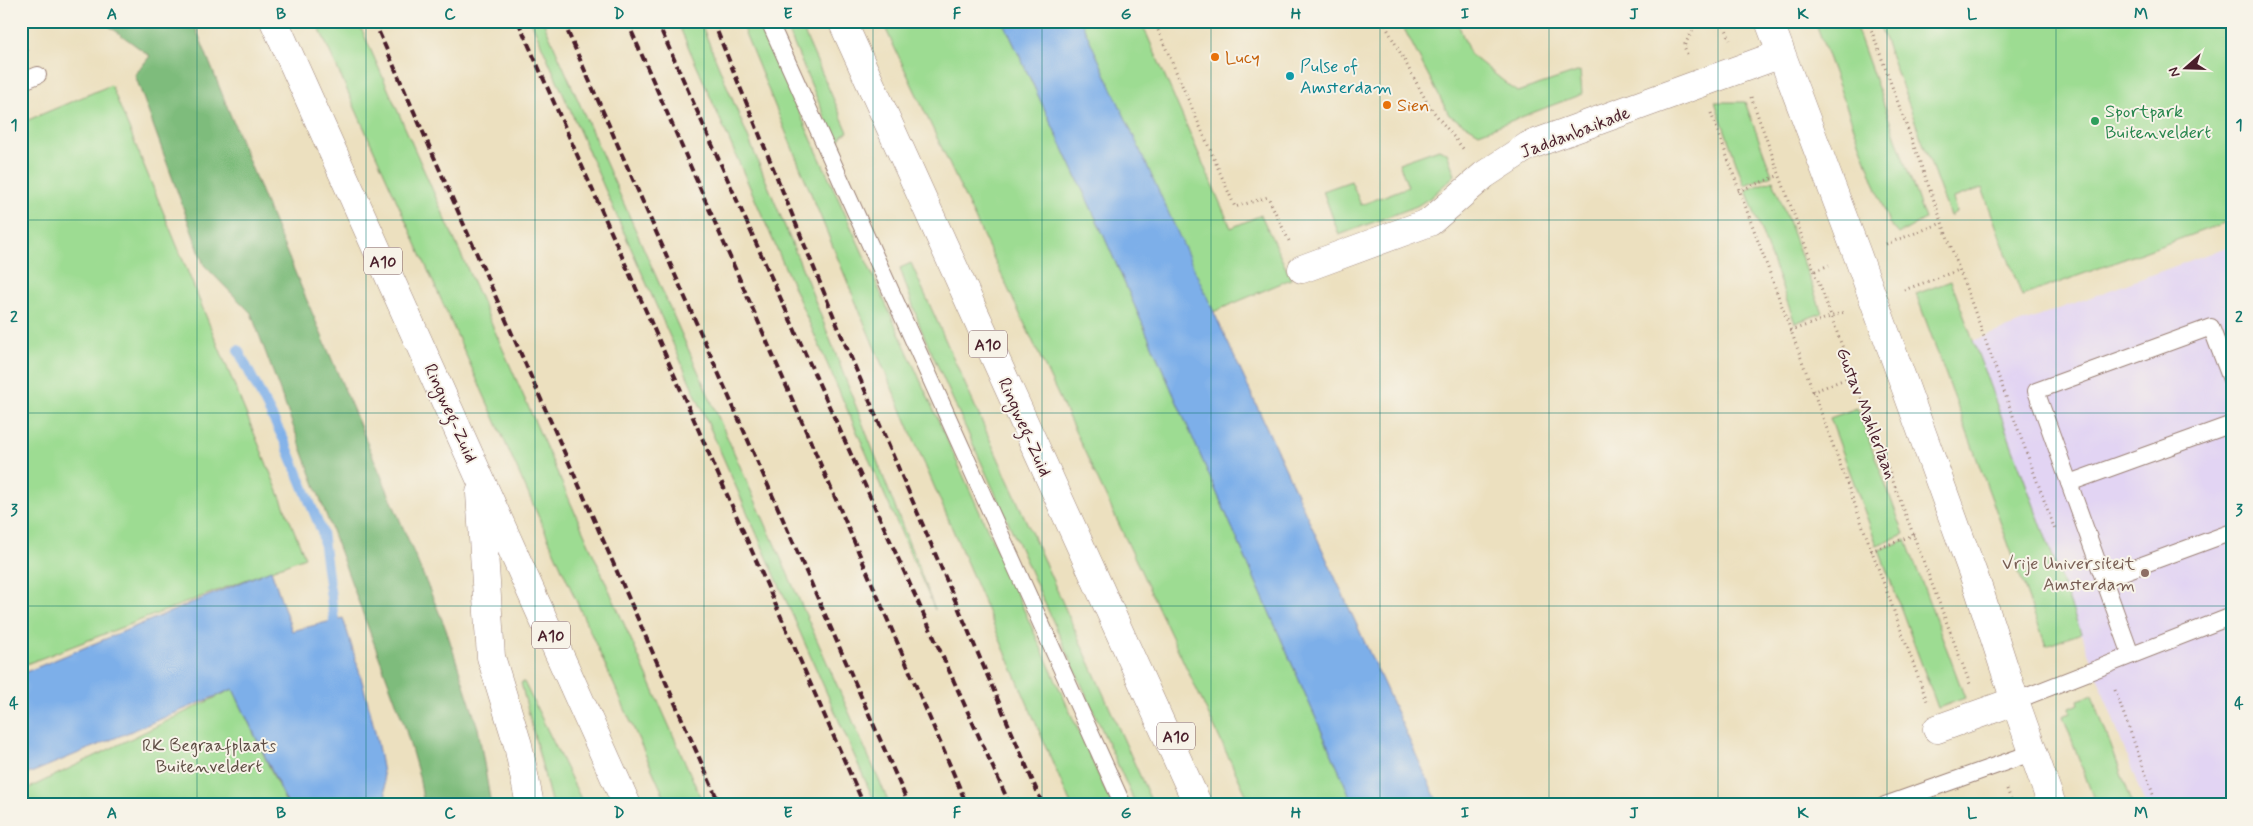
<svg xmlns="http://www.w3.org/2000/svg" width="2253" height="826" font-family="Mynerve,sans-serif">
<rect width="100%" height="100%" fill="#f7f3e8"/>
<filter id="ink" filterUnits="userSpaceOnUse"><feTurbulence type="fractalNoise" baseFrequency=".02" numOctaves="2"/><feDisplacementMap in="SourceGraphic" scale="10" xChannelSelector="R" yChannelSelector="G"/><feConvolveMatrix kernelMatrix="1 2 1 2 8 2 1 2 1" color-interpolation-filters="sRGB"/></filter>
<filter id="wash" filterUnits="userSpaceOnUse"><feTurbulence type="fractalNoise" baseFrequency=".0096" numOctaves="4" result="noise"/><feDisplacementMap in="SourceGraphic" scale="20" xChannelSelector="R" yChannelSelector="G"/><feGaussianBlur stdDeviation="1.12" result="paint"/><feColorMatrix in="noise" values="0 0 0 0 0 0 0 0 0 0 0 0 0 0 0 0 0 1.4 0 .05"/><feComposite in="paint" operator="in"/></filter>
<g filter="url(#wash)">
<rect width="100%" height="100%" fill="#ece0bf"/>
<path fill="#e2d4f3" d="M2232,245V805H2145L1972,341Z"/>
<g fill="#9ddc92" stroke="#747e5e">
<path d="M316,21H358L704,805H668Z"/>
<path d="M531,21H543L890,805H876Z"/>
<path d="M677,21H700L807,280L935,610Z"/>
<path d="M740,21H758L1112,805H1071L873,344Z"/>
<path d="M784,21H799L848,132L842,135L839,140L845,164Z"/>
<path d="M882,21H1003L1100,227L1354,805H1251Z"/>
<path d="M1081,21H1141L1231,228L1261,215L1291,279L1213,312Z"/>
<path d="M1400,21H1457L1470,54L1517,92L1580,71L1582,94L1479,133L1449,115Z"/>
<path d="M1815,21H1854L1925,219L1899,234L1889,223Z"/>
<path d="M1878,21H2232V220L2022,296L1982,188L1953,198L1956,212L1950,216Z"/>
<path d="M111,85L305,557L21,666V123Z"/>
<path d="M1715,102H1745L1772,175L1744,185Z"/>
<path d="M1439,149L1447,153L1455,175L1431,197L1417,206L1339,235L1323,191L1351,181L1361,205L1408,187L1399,163Z"/>
<path d="M1773,180L1822,313L1795,323L1746,190Z"/>
<path d="M911,263L1153,805H1136L921,329L900,268Z"/>
<path d="M1951,281L2081,633L2046,646L1916,294Z"/>
<path d="M1857,408L1904,534L1877,545L1830,418Z"/>
<path d="M1906,540L1965,698L1938,708L1879,550Z"/>
<path d="M524,682L584,805H552L524,695L521,683Z"/>
<path d="M233,689L287,805H21V792Z"/>
<path d="M2092,695L2133,805H2096L2063,716L2071,713L2070,708L2079,704L2078,700Z"/>
</g>
<path fill="#7ebc7c" stroke="#646e54" d="M107,21H193L264,199L446,629L478,728L491,805H424L419,776L404,724L251,313L204,265L135,75L150,56L109,26Z"/>
<g fill="#7dafe9" stroke="#64678a">
<path d="M1003,21H1081L1439,805H1354L1100,227Z"/>
<path d="M271,570L292,631L343,618C362,679 381,741 387,805H288L233,689L21,777V674Z"/>
</g>
<g fill="none" stroke-linecap="round" stroke-linejoin="round">
<path stroke="#7dafe9" stroke-width="10" d="M238,350L285,442L322,532L336,634"/>
</g>
</g>
<g filter="url(#ink)">
<g fill="none" stroke-linecap="round" stroke-linejoin="round">
<defs>
<g id="service">
<path d="M769,21L1123,805"/>
<path d="M21,82L38,75"/>
<path d="M2069,483L2232,424"/>
<path d="M2104,579L2232,532"/>
<path d="M2131,655L2036,391L2211,327L2232,382"/>
<path d="M2015,701L2232,616"/>
<path d="M1885,805L2034,752"/>
</g>
<g id="minor">
<path d="M1769,21L1857,254L1979,590L2015,701L2052,805"/>
<path d="M1302,269L1430,222L1484,175L1528,146L1781,54"/>
<path d="M1937,729L2015,701"/>
</g>
<g id="motorway">
<path d="M274,21L627,805"/>
<path d="M842,21L1198,805"/>
<path d="M480,493L491,657L518,745L530,805"/>
</g>
</defs>
<use href="#service" stroke="#9b8075" stroke-width="18"/>
<use href="#minor" stroke="#9b8075" stroke-width="29"/>
<use href="#motorway" stroke="#9b8075" stroke-width="29"/>
<g stroke="#9b8075" stroke-width="3" stroke-dasharray="1 4" stroke-linecap="butt">
<path d="M1154,21L1235,207L1268,197L1289,241"/>
<path d="M1383,21L1429,106L1465,151"/>
<path d="M1723,21L1730,40"/>
<path d="M1868,21L2055,530"/>
<path d="M21,37L28,51"/>
<path d="M1687,54L1684,46L1698,21"/>
<path d="M1751,97L1853,376L1970,684"/>
<path d="M1711,113L1927,701"/>
<path d="M1738,191L1780,175"/>
<path d="M1886,244L1942,223"/>
<path d="M1815,271L1829,265"/>
<path d="M1904,290L1959,270"/>
<path d="M1790,331L1844,312"/>
<path d="M1812,392L1853,376"/>
<path d="M1871,551L1914,535"/>
<path d="M2115,690L2157,805"/>
<path d="M2007,789L2013,805"/>
</g>
<use href="#service" stroke="#fff" stroke-width="16"/>
<use href="#minor" stroke="#fff" stroke-width="28"/>
<use href="#motorway" stroke="#fff" stroke-width="28"/>
<g stroke="#4a1f2b" stroke-width="4" stroke-dasharray="8 4" stroke-linecap="butt">
<path d="M374,21L720,805"/>
<path d="M518,21L864,805"/>
<path d="M563,21L909,805"/>
<path d="M627,21L847,525L967,805"/>
<path d="M657,21L805,353L1010,805"/>
<path d="M713,21L843,339L1043,805"/>
</g>
</g>
</g>
<path fill="none" stroke="#0f766e" stroke-width="1" stroke-opacity="0.55" d="M197,21V805M366,21V805M535,21V805M704,21V805M873,21V805M1042,21V805M1211,21V805M1380,21V805M1549,21V805M1718,21V805M1887,21V805M2056,21V805M21,220H2232M21,413H2232M21,606H2232"/>
<g fill="#e8710a" stroke="#f7f3e8" stroke-width="2">
<circle cx="1215" cy="57" r="5"/>
<circle cx="1387" cy="105" r="5"/>
</g>
<circle fill="#0f9aa8" stroke="#f7f3e8" stroke-width="2" cx="1290" cy="76" r="5"/>
<circle fill="#2e9e5b" stroke="#f7f3e8" stroke-width="2" cx="2095" cy="121" r="5"/>
<circle fill="#8d6e63" stroke="#f7f3e8" stroke-width="2" cx="2145" cy="573" r="5"/>
<g text-anchor="middle" stroke-width="4" stroke-linejoin="round" paint-order="stroke">
<g fill="#f7f3e8" stroke="#7e5f64" stroke-width="1">
<rect x="364" y="247.5" width="38" height="27" rx="4"/>
<rect x="969" y="330.5" width="38" height="27" rx="4"/>
<rect x="532" y="621.5" width="38" height="27" rx="4"/>
<rect x="1157" y="722.5" width="38" height="27" rx="4"/>
</g>
<g font-size="16" font-weight="bold" fill="#4a1f2b">
<text x="383" y="267">A10</text>
<text x="988" y="350">A10</text>
<text x="551" y="641">A10</text>
<text x="1176" y="742">A10</text>
</g>
<g font-size="18" fill="#c56008" stroke="#f7f3e8" text-anchor="start">
<text x="1225" y="63">Lucy</text>
<text x="1397" y="111">Sien</text>
</g>
<g font-size="18" fill="#0d838f" stroke="#f7f3e8" text-anchor="start">
<text x="1300" y="72">Pulse of<tspan x="1300" dy="21">Amsterdam</tspan></text>
</g>
<g font-size="18" fill="#27864d" stroke="#f7f3e8" text-anchor="start">
<text x="2105" y="117">Sportpark<tspan x="2105" dy="21">Buitenveldert</tspan></text>
</g>
<g font-size="18" fill="#4a1f2b" stroke="#f7f3e8">
<text transform="translate(1575 132) rotate(-21)" y="6">Jaddanbaikade</text>
<text transform="translate(451 413) rotate(66)" y="6">Ringweg-Zuid</text>
<text transform="translate(1867 413) rotate(69)" y="6">Gustav Mahlerlaan</text>
<text transform="translate(1025 427) rotate(66)" y="6">Ringweg-Zuid</text>
</g>
<g font-size="18" fill="#785e54" stroke="#f7f3e8" text-anchor="end">
<text x="2135" y="569">Vrije Universiteit<tspan x="2135" dy="21">Amsterdam</tspan></text>
</g>
<g font-size="18" fill="#5f4e45" stroke="#f7f3e8">
<text x="209" y="751">RK Begraafplaats<tspan x="209" dy="21">Buitenveldert</tspan></text>
</g>
</g>
<rect width="2253" height="826" fill="none" stroke="#f7f3e8" stroke-width="55"/>
<g transform="translate(2186 68) rotate(250)" stroke="#f7f3e8" stroke-width="4" paint-order="stroke">
<path d="M0-4L9 19L0 12L-9 19Z" fill="#4a1f2b"/>
<text y="-8" font-size="14" font-weight="bold" text-anchor="middle" fill="#4a1f2b">N</text>
</g>
<rect x="28" y="28" width="2198" height="770" fill="none" stroke="#0f766e" stroke-width="2"/>
<g font-size="16" text-anchor="middle" font-weight="bold" fill="#0f766e">
<text x="112" y="19">A</text>
<text x="281" y="19">B</text>
<text x="450" y="19">C</text>
<text x="619" y="19">D</text>
<text x="788" y="19">E</text>
<text x="957" y="19">F</text>
<text x="1126" y="19">G</text>
<text x="1296" y="19">H</text>
<text x="1465" y="19">I</text>
<text x="1634" y="19">J</text>
<text x="1803" y="19">K</text>
<text x="1972" y="19">L</text>
<text x="2141" y="19">M</text>
<text x="14" y="130">1</text>
<text x="2239" y="130">1</text>
<text x="14" y="322">2</text>
<text x="2239" y="322">2</text>
<text x="14" y="515">3</text>
<text x="2239" y="515">3</text>
<text x="14" y="708">4</text>
<text x="2239" y="708">4</text>
<text x="112" y="818">A</text>
<text x="281" y="818">B</text>
<text x="450" y="818">C</text>
<text x="619" y="818">D</text>
<text x="788" y="818">E</text>
<text x="957" y="818">F</text>
<text x="1126" y="818">G</text>
<text x="1296" y="818">H</text>
<text x="1465" y="818">I</text>
<text x="1634" y="818">J</text>
<text x="1803" y="818">K</text>
<text x="1972" y="818">L</text>
<text x="2141" y="818">M</text>
</g>
</svg>
